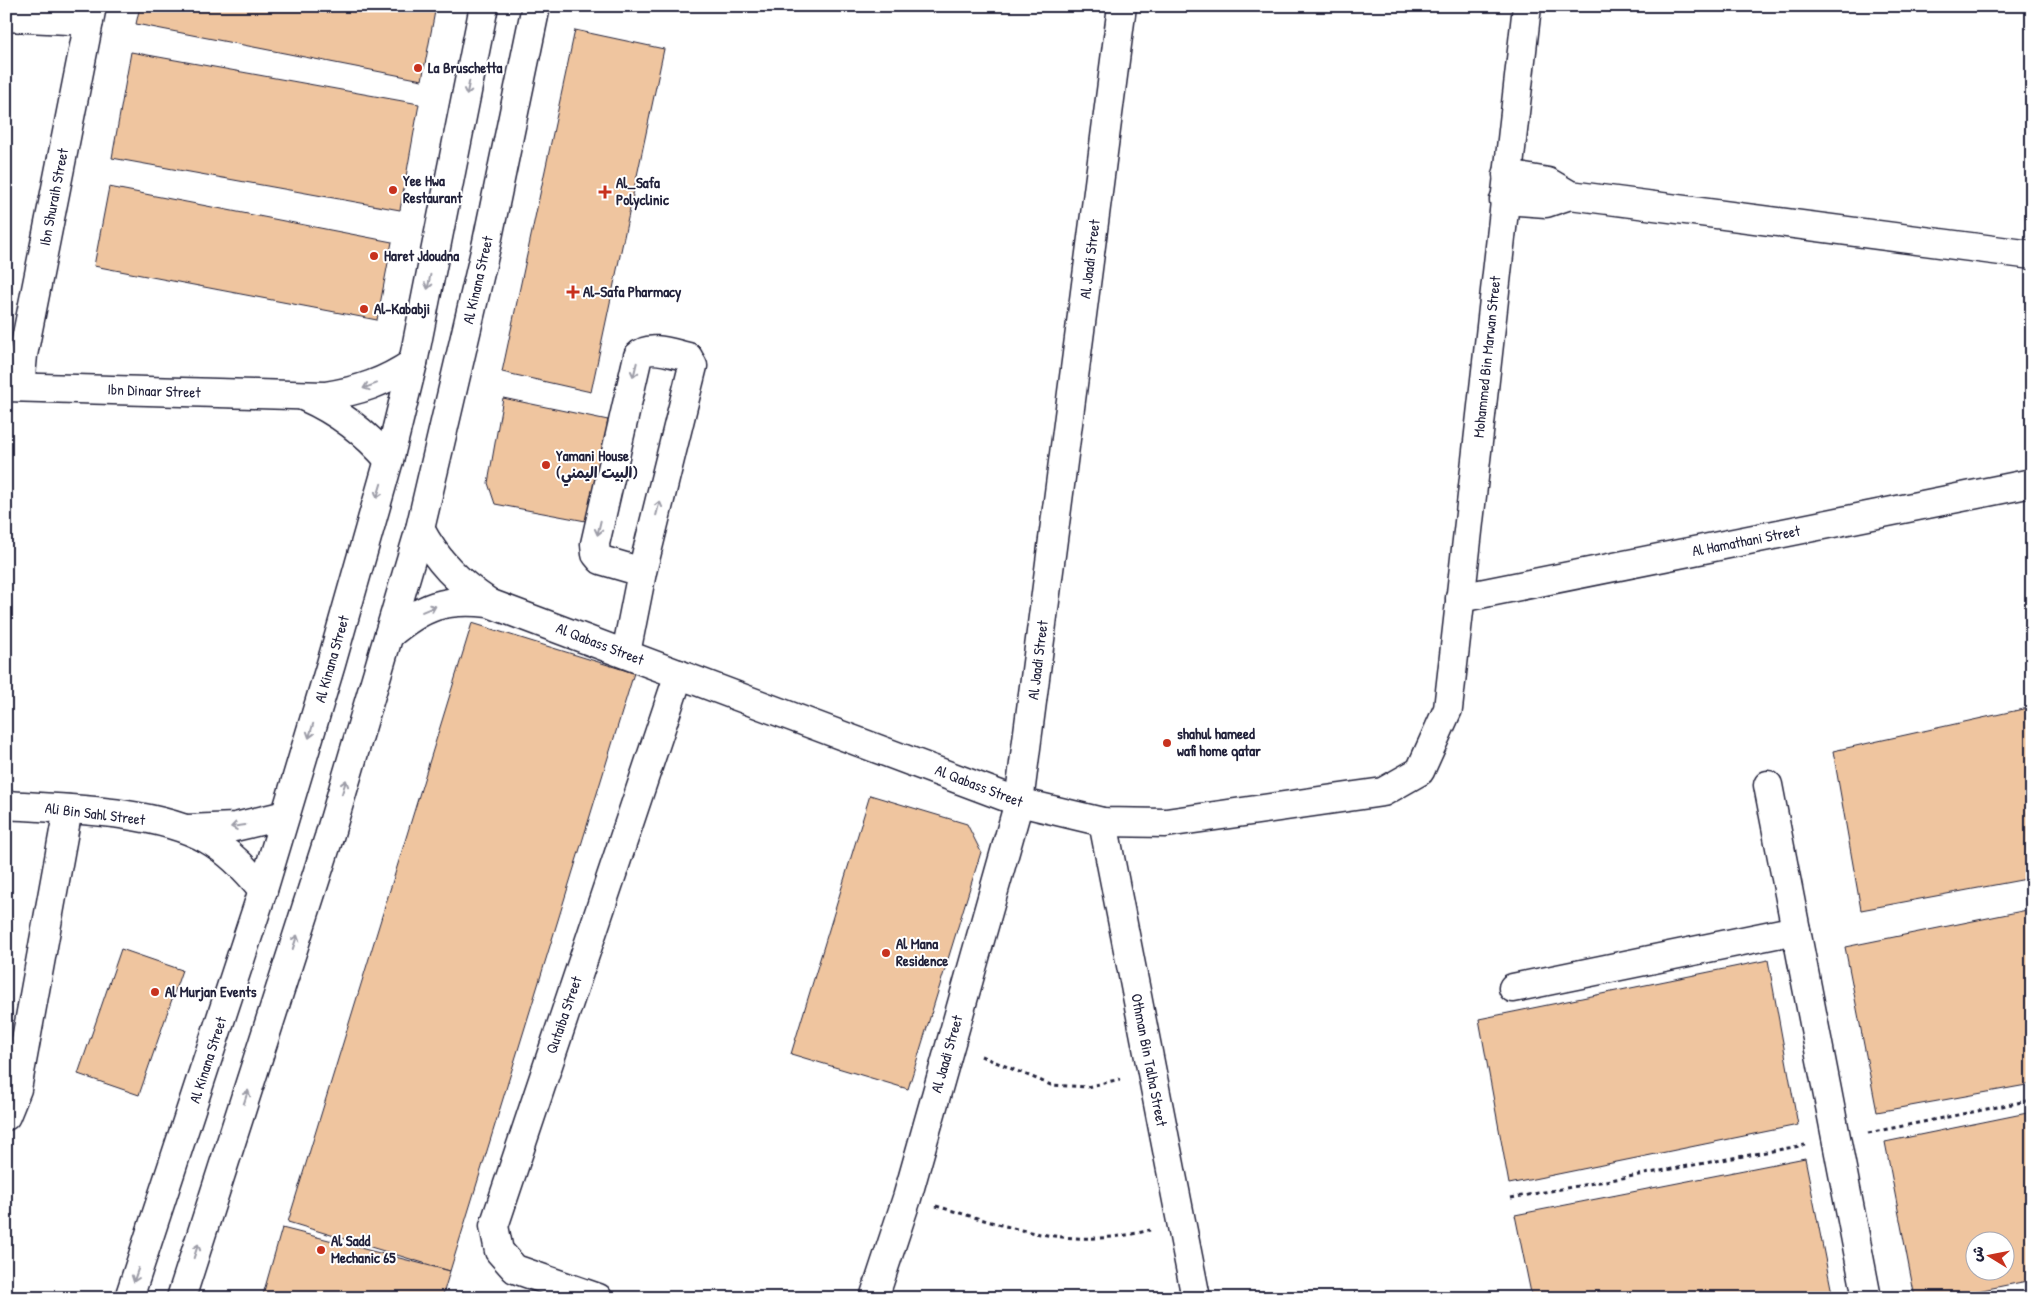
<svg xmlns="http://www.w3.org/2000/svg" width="2038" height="1304" font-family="'Patrick Hand','Playpen Sans Arabic',sans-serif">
<rect width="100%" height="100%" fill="#fff"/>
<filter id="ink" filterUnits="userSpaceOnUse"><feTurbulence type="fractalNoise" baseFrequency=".02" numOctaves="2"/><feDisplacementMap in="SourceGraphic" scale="10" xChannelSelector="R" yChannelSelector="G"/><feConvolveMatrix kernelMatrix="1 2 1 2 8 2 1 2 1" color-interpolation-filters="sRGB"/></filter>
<g filter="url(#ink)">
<g fill="#efc59f" stroke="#22223b" fill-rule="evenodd">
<path d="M140,6H436L422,80L136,24Z"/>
<path d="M575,30L664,49L591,392L502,372Z"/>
<path d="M131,52L419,104L400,210L112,158Z"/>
<path d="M109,187L392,242L377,320L94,266Z"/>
<path d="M503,398L608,420L591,522L495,504L488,483Z"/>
<path d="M472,623L634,673L450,1271L288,1222Z"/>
<path d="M2032,707V878L1861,910L1833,751Z"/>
<path d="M870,795L967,824L981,852L908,1089L791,1054Z"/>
<path d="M2032,909V1084L1877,1112L1845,947Z"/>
<path d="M121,949L182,970L139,1095L78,1074Z"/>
<path d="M1768,960L1798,1125L1509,1184L1479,1019Z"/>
<path d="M2032,1112V1280L1943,1298H1915L1885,1142ZM1976,1242H2006V1272H1976Z"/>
<path d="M1805,1158L1833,1298H1532L1515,1215Z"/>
<path d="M282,1228L450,1271L442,1298H262Z"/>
</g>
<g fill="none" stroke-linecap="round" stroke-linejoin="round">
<defs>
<g id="minor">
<path d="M6,17L89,21"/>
<path d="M1507,175L1548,182L1570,195L2032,255"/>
<path d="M1504,200L1546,203L1570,195"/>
<path d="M6,387L325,396C359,391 385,382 413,363"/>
<path d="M20,387L23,355L92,6"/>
<path d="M305,397C339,412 365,432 389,460"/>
<path d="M420,529C437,561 458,582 488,602"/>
<path d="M1460,598L2032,483"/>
<path d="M389,635C423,606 444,598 489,603L1019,802L1103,822L1166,823L1383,792L1420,771L1448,709L1527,6"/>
<path d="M626,653L642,572L693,366L688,357C674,354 649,344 638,356L595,544L596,554L601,560L642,572"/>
<path d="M1768,785L1867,1298"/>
<path d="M6,805C65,809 156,810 207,839C230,852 247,870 263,890"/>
<path d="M1103,822L1196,1298"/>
<path d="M187,829L235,827L285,815"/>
<path d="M1513,988L1796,930"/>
<path d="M6,1116L17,1089L68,809"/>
<path d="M129,1298L263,890L331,664L389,460L413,363L484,6"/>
<path d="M181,1298L329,837L420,529L486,247L536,6"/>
<path d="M598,1298L515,1269L499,1251L494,1226L679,674"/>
<path d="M874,1298L907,1198L1019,802L1122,6"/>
</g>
</defs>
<use href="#minor" stroke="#22223b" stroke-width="31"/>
<g stroke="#22223b" stroke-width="3" stroke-dasharray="4 4" stroke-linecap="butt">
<path d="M981,1056L1051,1085L1087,1087L1120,1079"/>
<path d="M1868,1133L2032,1100"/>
<path d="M1511,1198L1805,1145"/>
<path d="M936,1206C1014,1228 1068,1251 1150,1230"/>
</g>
<use href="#minor" stroke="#fff" stroke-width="28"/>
</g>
<defs><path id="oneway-shaft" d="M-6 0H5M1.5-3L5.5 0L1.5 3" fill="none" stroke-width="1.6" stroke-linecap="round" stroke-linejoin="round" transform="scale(1.25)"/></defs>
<g stroke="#9c9ca7">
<use href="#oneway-shaft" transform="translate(468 88) rotate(101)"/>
<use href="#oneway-shaft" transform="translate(429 282) rotate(101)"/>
<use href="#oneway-shaft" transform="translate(635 370) rotate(103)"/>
<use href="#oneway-shaft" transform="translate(370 386) rotate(160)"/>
<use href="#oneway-shaft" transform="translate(379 491) rotate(107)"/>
<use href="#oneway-shaft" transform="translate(658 508) rotate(-76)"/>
<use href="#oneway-shaft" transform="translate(599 528) rotate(103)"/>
<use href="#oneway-shaft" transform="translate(429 609) rotate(-23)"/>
<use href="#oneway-shaft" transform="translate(311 731) rotate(107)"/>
<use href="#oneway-shaft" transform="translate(344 787) rotate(-73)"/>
<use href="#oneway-shaft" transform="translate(238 826) rotate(172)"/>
<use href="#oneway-shaft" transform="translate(295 942) rotate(-72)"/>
<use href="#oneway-shaft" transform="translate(246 1097) rotate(-72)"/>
<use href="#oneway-shaft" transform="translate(196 1251) rotate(-72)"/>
<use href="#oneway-shaft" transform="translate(136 1275) rotate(109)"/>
</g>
</g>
<g fill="#c8321e" stroke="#fff" stroke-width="2">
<circle cx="418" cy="68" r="5"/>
<circle cx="393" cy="190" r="5"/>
<path d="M602.5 184.5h5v5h5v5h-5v5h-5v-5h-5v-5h5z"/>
<circle cx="374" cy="256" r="5"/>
<path d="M570.5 284.5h5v5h5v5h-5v5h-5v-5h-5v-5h5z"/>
<circle cx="364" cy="309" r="5"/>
<circle cx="546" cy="465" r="5"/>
<circle cx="1167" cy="743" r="5"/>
<circle cx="886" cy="953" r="5"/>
<circle cx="155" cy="992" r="5"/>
<circle cx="321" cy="1250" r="5"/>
</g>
<g text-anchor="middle" stroke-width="4" stroke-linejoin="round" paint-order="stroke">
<g font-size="15" font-weight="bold" fill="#22223b" stroke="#fff" text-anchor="start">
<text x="428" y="73">La Bruschetta</text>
<text x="403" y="186">Yee Hwa<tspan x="403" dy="17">Restaurant</tspan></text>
<text x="616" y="188">Al_Safa<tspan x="616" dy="17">Polyclinic</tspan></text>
<text x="384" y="261">Haret Jdoudna</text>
<text x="583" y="297">Al-Safa Pharmacy</text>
<text x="374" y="314">Al-Kababji</text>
<text x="556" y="461">Yamani House<tspan x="556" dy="17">(البيت اليمني)</tspan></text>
<text x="1177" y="739">shahul hameed<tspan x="1177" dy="17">wafi home qatar</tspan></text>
<text x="896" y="949">Al Mana<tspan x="896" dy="17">Residence</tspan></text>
<text x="165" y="997">Al Murjan Events</text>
<text x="331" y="1246">Al Sadd<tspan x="331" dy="17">Mechanic 65</tspan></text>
</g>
<g font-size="15" fill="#22223b" stroke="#fff">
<text transform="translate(54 197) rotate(-79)" y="5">Ibn Shuraih Street</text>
<text transform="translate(1090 259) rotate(-83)" y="5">Al Jaadi Street</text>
<text transform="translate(478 280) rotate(-77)" y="5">Al Kinana Street</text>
<text transform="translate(1487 357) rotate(-84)" y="5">Mohammed Bin Marwan Street</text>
<text transform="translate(154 391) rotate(2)" y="5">Ibn Dinaar Street</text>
<text transform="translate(1746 541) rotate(-11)" y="5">Al Hamathani Street</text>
<text transform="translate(600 644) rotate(21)" y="5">Al Qabass Street</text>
<text transform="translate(332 659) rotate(-74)" y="5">Al Kinana Street</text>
<text transform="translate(1038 660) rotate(-83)" y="5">Al Jaadi Street</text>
<text transform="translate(979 786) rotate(21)" y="5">Al Qabass Street</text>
<text transform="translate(95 814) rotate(7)" y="5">Ali Bin Sahl Street</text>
<text transform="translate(564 1015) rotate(-71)" y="5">Qutaiba Street</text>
<text transform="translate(947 1054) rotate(-74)" y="5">Al Jaadi Street</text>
<text transform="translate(208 1060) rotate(-72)" y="5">Al Kinana Street</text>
<text transform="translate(1149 1060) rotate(79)" y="5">Othman Bin Talha Street</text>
</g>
</g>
<rect width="2038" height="1304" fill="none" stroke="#fff" stroke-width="25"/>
<rect x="12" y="12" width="2013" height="1279" fill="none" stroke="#22223b" stroke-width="2" filter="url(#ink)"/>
<g transform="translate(1990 1256) rotate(280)"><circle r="24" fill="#ffffff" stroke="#a7a7b1"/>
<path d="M0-4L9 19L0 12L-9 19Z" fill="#c8321e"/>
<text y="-8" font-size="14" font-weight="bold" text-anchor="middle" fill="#22223b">ش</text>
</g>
</svg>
